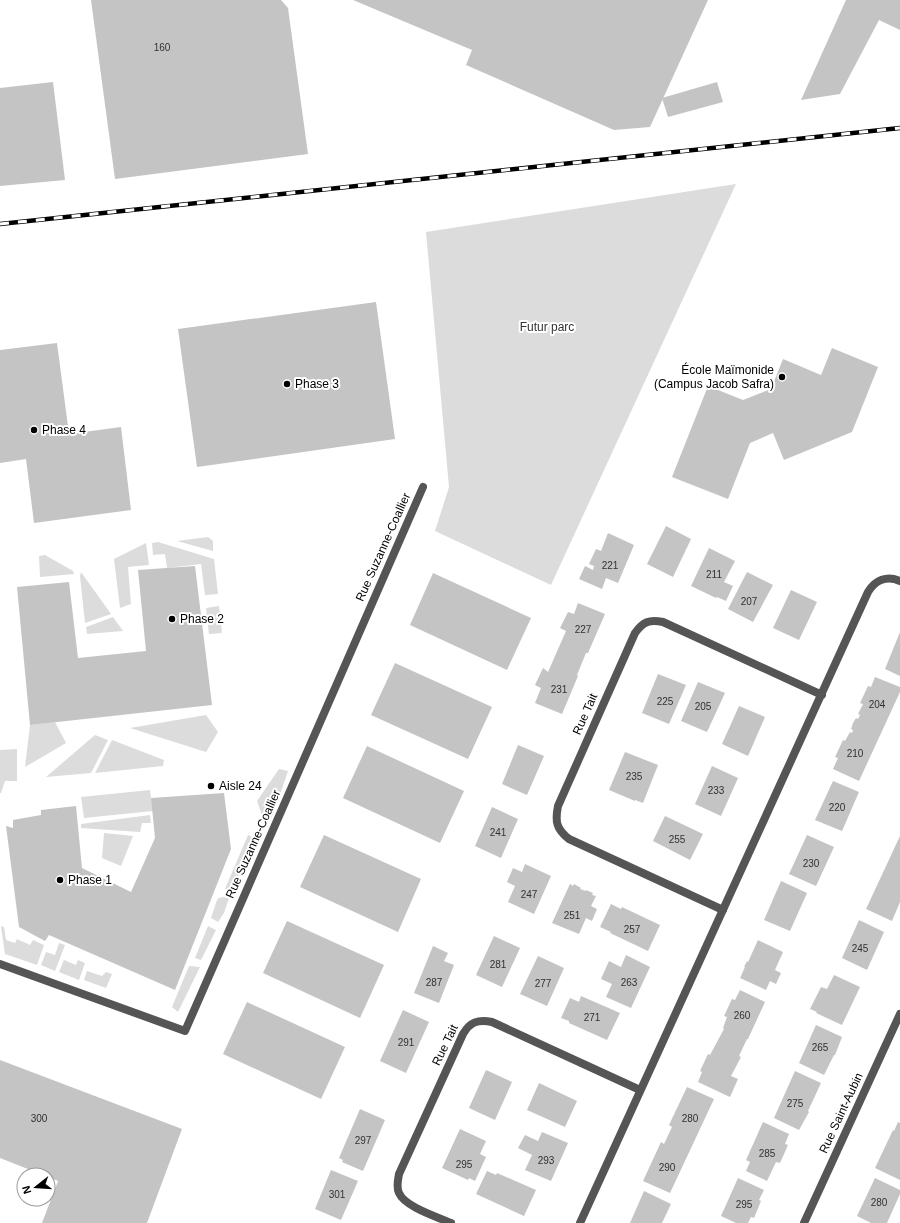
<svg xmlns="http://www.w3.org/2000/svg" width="900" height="1223" font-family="Helvetica,sans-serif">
<rect width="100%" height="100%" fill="#fff"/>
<g fill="#dcdcdc">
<path d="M736,184L551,585L435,531L449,487L426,232Z"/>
<path d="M208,537L213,541V551L177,541Z"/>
<path d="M158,542L214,559L218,594L205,595L201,564L167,568L165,554L153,555L152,543Z"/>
<path d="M146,543L149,565L128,567L131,604L120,608L114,559Z"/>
<path d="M45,555L73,571L74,574L40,577L39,556Z"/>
<path d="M81,572L111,614L85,623L80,576Z"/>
<path d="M219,606L222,633L209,634L206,608Z"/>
<path d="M113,617L123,631L87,634L86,627Z"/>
<path d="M206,715L218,732L206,752L130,728Z"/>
<path d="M55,722L66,743L25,767L30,725Z"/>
<path d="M95,735L108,740L91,773L46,777Z"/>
<path d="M112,740L164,760L163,766L95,773Z"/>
<path d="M17,749V781H5L1,793H0V750Z"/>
<path d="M279,769L288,771L273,815L265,824L257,801Z"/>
<path d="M150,790L153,811L84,818L81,797Z"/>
<path d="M150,815L151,823H142L140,832L81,828V824Z"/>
<path d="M104,833L133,836L121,866L102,858Z"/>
<path d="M248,835L254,838L232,892L225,889Z"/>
<path d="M223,897L229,898L224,913L218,922L211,918L217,900L219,898Z"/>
<path d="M1,926L4,927L6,940L15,943L17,939L30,945L33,940L44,945L37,965L5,954Z"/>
<path d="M208,926L216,930L201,960L195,958Z"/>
<path d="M59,943L65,945L55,971L41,965L46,952L55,955Z"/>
<path d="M64,960L76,965L78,960L85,963L79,980L59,972Z"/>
<path d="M189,966L200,967L178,1012L172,1007Z"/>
<path d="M87,971L102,976L106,972L112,974L106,988L84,980Z"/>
</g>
<g fill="#c4c4c4">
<path d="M91,0H281L288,8L308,154L115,179Z"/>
<path d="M353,0H708L650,127L614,130L466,65L472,50Z"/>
<path d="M846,0H900V30L879,20L840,94L801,100Z"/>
<path d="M53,82L65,180L0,186V88Z"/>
<path d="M717,82L723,102L668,117L662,98Z"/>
<path d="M376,302L395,439L197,467L178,329Z"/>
<path d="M57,343L69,434L121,427L131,510L34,523L26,459L0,463V350Z"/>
<path d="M832,348L878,367L852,432L784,460L773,433L750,443L728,499L672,477L708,386L743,400L771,389L783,359L821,375Z"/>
<path d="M666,526L691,539L673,577L647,564Z"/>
<path d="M608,533L634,545L618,583L606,578L602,589L579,579L585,566L593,570L594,566L589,564L596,549L601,551Z"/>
<path d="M709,548L735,561L724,582L733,586L726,601L717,597L716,598L691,586Z"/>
<path d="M195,566L212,705L30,725L17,587L69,582L78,658L146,651L138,570Z"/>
<path d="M747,572L773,585L753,622L728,609Z"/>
<path d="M433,573L531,618L507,670L410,625Z"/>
<path d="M791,590L817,602L799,640L773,628Z"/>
<path d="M578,603L605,614L588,653H586L577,675L578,676L562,714L535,703L541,688L535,685L543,668L548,672L566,631L560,628L568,612L574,614Z"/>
<path d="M900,632V676L885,669Z"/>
<path d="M395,663L492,707L468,759L371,715Z"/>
<path d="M658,674L686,685L669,724L642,713Z"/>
<path d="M875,677L900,687V692L859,781L833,769L838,758L835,757L843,740L845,741L850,732L852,733L853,730L851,729L853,723L856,718L858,719L860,715L858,714L863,704L860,703L868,686L871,687Z"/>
<path d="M698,682L725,693L707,732L681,721Z"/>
<path d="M739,706L765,717L748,756L722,744Z"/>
<path d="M518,745L544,756L527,795L502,784Z"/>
<path d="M367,746L464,791L440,843L343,798Z"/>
<path d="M625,752L658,765L643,803L635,800V801L609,790Z"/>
<path d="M712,766L738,778L721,816L695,804Z"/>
<path d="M833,781L859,792L842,831L815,820Z"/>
<path d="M224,793L231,849L175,990L49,935L45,941L19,927L6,826L13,828V820L41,815V810L76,806L82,868L131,892L155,838L151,798Z"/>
<path d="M492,807L518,819L501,858L475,846Z"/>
<path d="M665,816L703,834L690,860L653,841Z"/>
<path d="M324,835L421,879L398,932L300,887Z"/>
<path d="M807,835L834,847L816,886L789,874Z"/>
<path d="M900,836V902L892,921L866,909Z"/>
<path d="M525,864L551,876L534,914L508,902L515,886L507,882L513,868L522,872Z"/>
<path d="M781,881L807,893L790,931L764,920Z"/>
<path d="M570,884L573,886L574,884L581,888L580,889L586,891V890L593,893L592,895L596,896L591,906L597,909L592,921L586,918L579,934L552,923Z"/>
<path d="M611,904L621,909L622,907L660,925L648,951L610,933L611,932L600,927Z"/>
<path d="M859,920L884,932L867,970L842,958Z"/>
<path d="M287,921L384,965L360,1018L263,973Z"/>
<path d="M494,936L520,948L502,987L476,975Z"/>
<path d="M758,940L783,952L775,970L781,973L776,984L770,981L766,990L740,978L745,967H744L747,961L748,962Z"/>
<path d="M433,946L448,953L444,961L454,965L439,1003L414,993Z"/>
<path d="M626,955L650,967L631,1008L606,997L612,984L601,979L609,961L621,967Z"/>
<path d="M538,956L564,968L547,1006L520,994Z"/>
<path d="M834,975L860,987L842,1025L816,1013L817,1012L810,1009L821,987L827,989Z"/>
<path d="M740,990L765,1002L748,1039H747L739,1056L741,1057L731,1076L738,1079L730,1097L698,1082L702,1072L700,1071L708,1054L710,1055L724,1029L723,1028L727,1017L724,1016L732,999L735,1000Z"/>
<path d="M581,996L620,1013L607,1040L569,1023V1021L561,1018L570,998L579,1002Z"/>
<path d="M247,1002L345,1047L321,1099L223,1054Z"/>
<path d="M403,1010L429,1022L406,1073L380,1061Z"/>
<path d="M816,1025L842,1037L835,1055H834L824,1075L799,1063Z"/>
<path d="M0,1060L182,1129L147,1223H42L58,1181L48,1177V1175H43L0,1158Z"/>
<path d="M486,1070L512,1082L495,1120L469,1108Z"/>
<path d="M795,1071L821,1083L808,1111L809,1112L799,1130L774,1118Z"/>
<path d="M539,1083L577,1101L565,1127L527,1110Z"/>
<path d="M687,1087L714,1099L670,1193L643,1181L661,1142L664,1144L672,1127L669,1125Z"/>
<path d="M360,1109L385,1120L363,1171L342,1162L343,1160L339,1158Z"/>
<path d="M763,1122L789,1134L785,1144L788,1145L780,1163L776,1162L767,1181L746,1171L750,1162L746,1160Z"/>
<path d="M898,1122L900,1123V1180L875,1168L893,1130L894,1131Z"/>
<path d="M460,1129L486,1141L480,1154L486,1157L475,1181L469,1178L468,1180L442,1168Z"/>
<path d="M542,1132L568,1143L551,1181L525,1170L532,1155L518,1148L525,1135L538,1141Z"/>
<path d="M331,1170L358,1181L341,1220L315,1209Z"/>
<path d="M487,1171L496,1175L497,1173L536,1190L524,1216L476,1194Z"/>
<path d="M738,1178L764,1190L759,1200L761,1201L754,1218L751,1217L748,1223H736L721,1216Z"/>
<path d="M875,1178L900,1190V1194L887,1223H871L857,1216Z"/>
<path d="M644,1191L671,1204L662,1223H630Z"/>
</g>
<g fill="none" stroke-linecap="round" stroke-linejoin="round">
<g stroke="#555" stroke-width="8">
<path d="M723,910L569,839C556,829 555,821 558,806L635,633C643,622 649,619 663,622L822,695"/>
<path d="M0,964L185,1031L423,487"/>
<path d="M451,1223C438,1217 405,1207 399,1193C396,1187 398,1180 399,1174L463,1034C470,1022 478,1019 492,1022L640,1090"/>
<path d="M580,1223L868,592C875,580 887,575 900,581"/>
<path d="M804,1223L900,1014"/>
</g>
<defs>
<path id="rail" d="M0,224L900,128"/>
</defs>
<use href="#rail" stroke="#000" stroke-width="4.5"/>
<use href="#rail" stroke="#fff" stroke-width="3" stroke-dasharray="9" stroke-linecap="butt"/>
</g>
<g fill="#000" stroke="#fff" stroke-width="1.5">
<circle cx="782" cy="377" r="4"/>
<circle cx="287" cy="384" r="4"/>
<circle cx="34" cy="430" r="4"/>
<circle cx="172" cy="619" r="4"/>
<circle cx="211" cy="786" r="4"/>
<circle cx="60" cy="880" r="4"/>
</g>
<g text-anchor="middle" stroke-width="4" stroke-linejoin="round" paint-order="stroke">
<g font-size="10" fill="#313131">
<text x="162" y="51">160</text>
<text x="610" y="569">221</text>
<text x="714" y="578">211</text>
<text x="749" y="605">207</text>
<text x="583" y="633">227</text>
<text x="559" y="693">231</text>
<text x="665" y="705">225</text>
<text x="877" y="708">204</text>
<text x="703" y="710">205</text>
<text x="855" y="757">210</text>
<text x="634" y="780">235</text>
<text x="716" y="794">233</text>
<text x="837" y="811">220</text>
<text x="498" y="836">241</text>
<text x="677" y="843">255</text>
<text x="811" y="867">230</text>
<text x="529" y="898">247</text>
<text x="572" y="919">251</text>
<text x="632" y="933">257</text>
<text x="860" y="952">245</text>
<text x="498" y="968">281</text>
<text x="434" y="986">287</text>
<text x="629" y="986">263</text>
<text x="543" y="987">277</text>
<text x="742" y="1019">260</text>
<text x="592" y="1021">271</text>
<text x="406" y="1046">291</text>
<text x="820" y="1051">265</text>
<text x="795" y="1107">275</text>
<text x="39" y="1122">300</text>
<text x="690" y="1122">280</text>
<text x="363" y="1144">297</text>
<text x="767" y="1157">285</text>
<text x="546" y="1164">293</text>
<text x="464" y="1168">295</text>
<text x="667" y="1171">290</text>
<text x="337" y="1198">301</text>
<text x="879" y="1206">280</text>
<text x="744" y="1208">295</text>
</g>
<g font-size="12" fill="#333" stroke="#fff">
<text x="547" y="331">Futur parc</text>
</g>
<g font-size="12" fill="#000" stroke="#fff" text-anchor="start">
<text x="774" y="374" text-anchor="end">École Maïmonide<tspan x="774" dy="14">(Campus Jacob Safra)</tspan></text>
<text x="295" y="388">Phase 3</text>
<text x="42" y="434">Phase 4</text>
<text x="180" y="623">Phase 2</text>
<text x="219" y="790">Aisle 24</text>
<text x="68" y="884">Phase 1</text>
</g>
<g font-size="12" fill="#000" stroke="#fff">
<text transform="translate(383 547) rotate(-66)" y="4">Rue Suzanne-Coallier</text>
<text transform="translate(585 714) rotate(-66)" y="4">Rue Tait</text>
<text transform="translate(253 844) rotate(-66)" y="4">Rue Suzanne-Coallier</text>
<text transform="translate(445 1045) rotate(-64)" y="4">Rue Tait</text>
<text transform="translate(841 1113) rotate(-65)" y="4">Rue Saint-Aubin</text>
</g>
</g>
<g transform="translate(36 1187) rotate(253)"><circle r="19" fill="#ffffff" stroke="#999999"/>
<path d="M0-3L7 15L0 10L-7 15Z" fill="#000000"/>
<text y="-6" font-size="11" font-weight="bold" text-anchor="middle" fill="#000000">N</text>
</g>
</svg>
